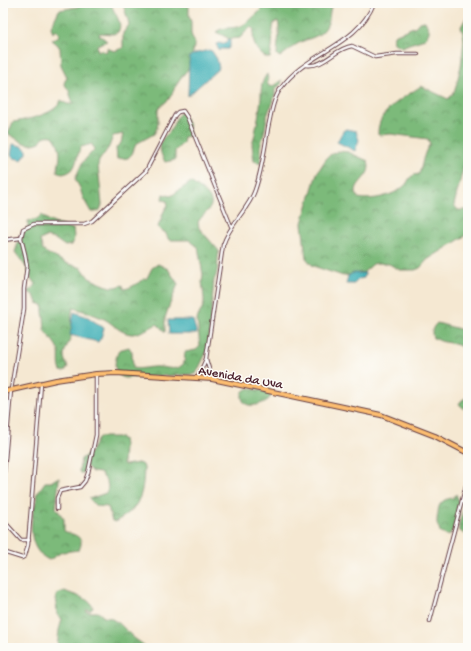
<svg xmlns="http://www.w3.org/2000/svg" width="471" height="651" font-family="'Gochi Hand',sans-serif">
<defs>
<pattern id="forest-crowns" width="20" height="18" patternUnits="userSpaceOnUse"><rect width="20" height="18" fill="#7bba7a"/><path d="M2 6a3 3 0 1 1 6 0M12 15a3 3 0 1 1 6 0" fill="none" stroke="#679764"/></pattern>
</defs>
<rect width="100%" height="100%" fill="#fdfcf7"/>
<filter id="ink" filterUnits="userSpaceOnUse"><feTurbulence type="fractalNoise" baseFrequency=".025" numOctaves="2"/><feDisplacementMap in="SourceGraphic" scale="8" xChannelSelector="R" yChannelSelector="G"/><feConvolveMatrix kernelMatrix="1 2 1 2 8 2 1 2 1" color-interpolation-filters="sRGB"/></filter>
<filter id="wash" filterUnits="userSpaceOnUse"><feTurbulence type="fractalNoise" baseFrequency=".012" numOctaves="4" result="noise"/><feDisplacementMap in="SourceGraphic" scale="16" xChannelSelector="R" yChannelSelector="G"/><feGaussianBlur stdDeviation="0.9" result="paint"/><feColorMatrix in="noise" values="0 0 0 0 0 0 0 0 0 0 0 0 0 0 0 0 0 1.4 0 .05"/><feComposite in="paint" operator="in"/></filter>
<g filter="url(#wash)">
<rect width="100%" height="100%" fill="#f5e8d2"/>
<g fill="url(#forest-crowns)" stroke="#626c52">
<path d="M81,3H111C113,13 124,22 118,32L113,34L100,33L99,36H101L107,41L97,45L98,51L101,50L105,52L107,51V48L114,51L123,48V33L129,25C128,17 124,11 123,3H189V15L191,22V34L195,44L189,68L179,80L169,99L158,109V123L157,128L154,134L136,144L132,154L128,158L117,159L116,148L121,143L123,134L113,136L109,147L99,161L98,165L102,205L100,210L96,212H91L83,198L80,188L75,179L82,163L94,150L92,144L81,147C75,159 78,172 62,174L57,171C61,157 62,148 53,136C46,135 43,136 40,142C24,148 21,140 8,134L13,122C26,120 57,114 61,100L67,104H73L69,91L64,83L67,77L61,65L60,48L57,44L52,40L58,37L59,34L55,30L53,33L51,27L59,10L77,7Z"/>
<path d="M260,3H333C328,11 331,19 326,27C320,38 307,38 297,44C291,48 286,53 280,57L277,55C277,43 281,33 278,21L274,23C271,35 274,45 270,58H267C256,52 251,42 254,29L250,27L240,38L230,39L216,32C223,26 233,29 241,26C246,24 257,14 261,10Z"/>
<path d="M468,14V149L454,205L458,210H468V234L427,260L420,268L415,270H400L389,264L378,263L373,264L364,272L343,276L313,266L306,258L302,223L317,173L326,159L330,155L338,151L348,152L368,161C374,179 349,182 358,198C371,201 393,196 403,187C411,181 406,176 419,174C423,163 423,153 430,144L428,139L391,134L379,135L378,134C377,110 404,98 421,86L448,99L452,95L455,90L461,66L464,40L463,33L461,27Z"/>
<path d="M425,21C429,31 432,29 425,39L409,44L402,47L394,43L393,39L394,35L416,26L419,22Z"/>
<path d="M267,74L268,79L267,83L270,87C275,86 277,82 282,80L281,84L275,89V95L272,105L270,108L267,116L265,129L261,144V158L260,163L254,161L252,144L255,134C257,122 260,110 261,98C261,89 261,82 267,74Z"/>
<path d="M181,112L188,123L190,136L184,137L183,143L175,151V160L165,162C160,153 157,144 165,136C169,132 167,136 170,131C174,124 175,118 181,112Z"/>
<path d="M191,182C197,188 218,197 209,209C205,214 201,217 198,222L199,228L219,251C217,260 219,272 214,280L208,349L196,374L124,378C111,372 115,360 119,350L129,347L132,352L133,368C142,370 150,366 159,367C166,367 175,371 181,366C186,363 184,357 185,352L196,350L200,346L197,319L204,304V298L202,281L203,275L198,247L189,240H169L165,232L161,231L158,227L164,211L168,205L167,201L162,199L163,194L171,196Z"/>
<path d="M42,215C49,223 63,226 73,229C74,236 75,240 71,245L65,246L55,239L46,237L40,240L43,251L66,263L82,268L89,278L100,283L110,287H116L123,285L124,289C133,288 139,281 147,278L152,268L158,264L168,269L178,284L168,309L165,318V332L157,324C152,327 136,335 131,334C121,333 114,325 106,320C101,317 79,309 73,308C70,316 73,328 71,337C69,343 65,348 64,355C64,360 66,363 68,367L64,372L61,371C58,365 60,358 59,352C57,344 48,336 44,330C46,321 42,314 43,305L37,303L34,295L28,292L36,285L32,280L26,267L15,252L19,240L28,226V221L38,219Z"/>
<path d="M437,323L463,330L468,333V356C461,344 458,345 445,342C441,342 437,339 433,338C431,331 432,328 437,323Z"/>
<path d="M250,388L271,393L270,398C264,405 242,411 242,396C242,390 245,390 250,388Z"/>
<path d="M468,396V412L459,404L461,401Z"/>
<path d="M99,437H118L123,439L124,446L123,464L125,465L138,463L143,465L144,468C143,496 140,508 115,522L112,521L108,507L96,506L89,499L106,493C111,484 105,479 100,473L92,472L86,466L83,473H80L79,471L81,459L90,453Z"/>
<path d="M57,478H59V480L56,508L64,519V531C74,535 86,536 79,550L62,552L49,560C25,549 30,516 38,496L36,495L45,482H51Z"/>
<path d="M456,494C463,510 458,522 449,536L440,533C440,528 438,528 437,524C437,521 437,517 438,514C438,503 443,499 453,498Z"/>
<path d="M468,509V535L464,534L459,530V524L463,511Z"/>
<path d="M65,591C74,596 90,597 93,608L91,610H86L87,612H98L104,617L110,618L119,623L134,638L148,648H57L59,630L62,619L57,615L56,596L59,593Z"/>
</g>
<g fill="#3eafb6" stroke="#446770">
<path d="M228,39L230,40V46L228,49H221L219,51L216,44L219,43L223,44L226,43Z"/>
<path d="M209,50L212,51L217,59L219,68L188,96L189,62L190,56L197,53Z"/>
<path d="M346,129L356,131L359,140L355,151L337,142L343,131Z"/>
<path d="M13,144L22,146L27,150V154L25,155L22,160L14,158L11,155Z"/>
<path d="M353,273H365L364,278L359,279L354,284H346L348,276Z"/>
<path d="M74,312L88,317L104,328L101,338L98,342L70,335Z"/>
<path d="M168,320H193L197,334H169Z"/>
</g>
</g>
<g filter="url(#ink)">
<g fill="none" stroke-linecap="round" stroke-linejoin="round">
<defs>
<g id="street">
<path d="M306,65C324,68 335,48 352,46L375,57L397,54H418"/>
<path d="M3,240L21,238"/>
<path d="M206,359L212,379"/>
<path d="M198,377L206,359L223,245C230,223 249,209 255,190C262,170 265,148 268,128C271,114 273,99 281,88C306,52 357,47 374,3"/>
<path d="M3,483L11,390L24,309V289L27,266L25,254L21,238L23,229L34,224H84L92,221L146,171L175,115L178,112L183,111L187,117L231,226"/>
<path d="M57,509V498L60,491L80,487L85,481L88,473L96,435V374"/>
<path d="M3,520L21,540H29"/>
<path d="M3,552L22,558L25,556L28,545L41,384"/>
<path d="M430,621L468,478"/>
</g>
<path id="primary" d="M3,392L56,380L96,374L116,373L212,379L381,415L435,436L468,453"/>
</defs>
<use href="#street" stroke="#643d44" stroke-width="4.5"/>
<use href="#primary" stroke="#643d44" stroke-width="6"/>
<use href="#street" stroke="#fff" stroke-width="2.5"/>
<use href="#primary" stroke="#fcbd6f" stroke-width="4"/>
</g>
</g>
<g text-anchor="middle" stroke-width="3" stroke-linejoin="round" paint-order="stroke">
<g font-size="13" fill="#4a1f2b" stroke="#fdfcf7">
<text transform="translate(241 376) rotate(10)" y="5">Avenida da Uva</text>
</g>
</g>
<rect width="471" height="651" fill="none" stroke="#fdfcf7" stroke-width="16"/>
</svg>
